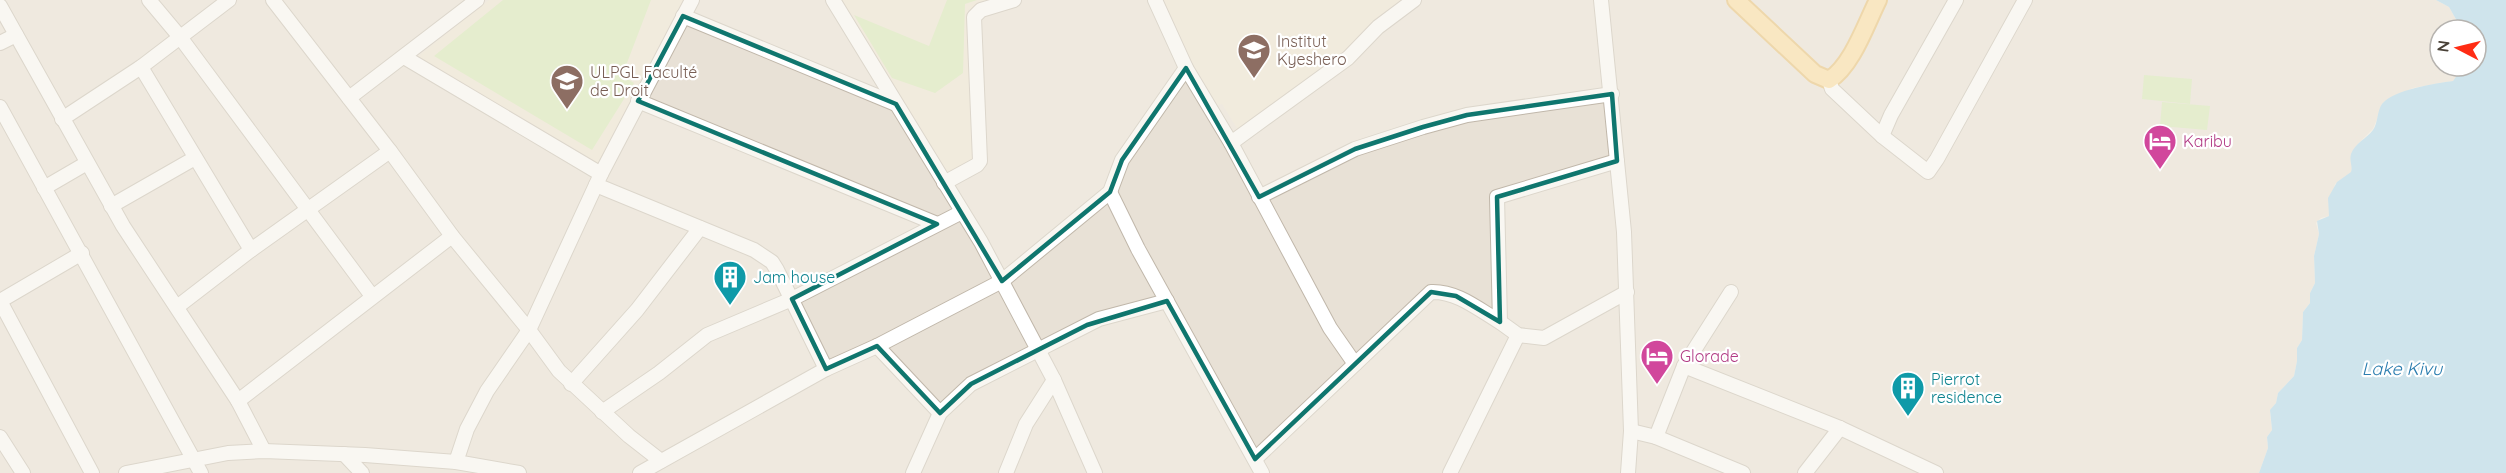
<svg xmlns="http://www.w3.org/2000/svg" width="2506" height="473" font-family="Quicksand,sans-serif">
<rect width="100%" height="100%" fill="#f4f0e8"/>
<path fill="#e8e1d6" d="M0,0H2436L2449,7L2462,30H2440V66H2455L2458,74L2456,78L2453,81L2413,88L2384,102L2373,129L2357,145L2351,173L2335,184L2329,216L2321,218L2316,223L2319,234L2314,256L2315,283L2310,293V303L2303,312L2302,340L2297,348V361L2294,376L2278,393L2276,403L2270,413L2272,430L2267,437L2268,448L2259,473H0Z"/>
<g fill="#eee4d1">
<path d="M489,0H687L598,163L417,57Z"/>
<path d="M839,0H998L968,10L973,161L944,176Z"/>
<path d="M1158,0H1403L1344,55L1238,130L1222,104L1213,107Z"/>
</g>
<g fill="#d2e9af">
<path d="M503,0H651L622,76L634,83L592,150L434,56Z"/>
<path d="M947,0H977L965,4L963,73L935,93L892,78L854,15L929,46Z"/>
<path d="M2144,75L2192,79L2190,104L2142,99Z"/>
<path d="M2162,102L2210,106L2207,130L2160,126Z"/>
</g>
<path fill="#a3d5f2" d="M2436,0H2506V473H2259L2268,448L2267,437L2272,430L2270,410L2276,403L2278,393L2294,376L2297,361V348L2302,340L2303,312L2310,303V293L2315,283L2314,256L2319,234L2317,221L2329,216L2328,198L2337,182L2351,172C2353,166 2349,161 2351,154C2355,143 2366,139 2373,130C2378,123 2377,111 2382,104C2393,90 2436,83 2453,81L2458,74L2455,66H2476V30H2462L2449,7Z"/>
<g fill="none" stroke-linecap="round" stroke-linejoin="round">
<defs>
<g id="minor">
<path d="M149,0L180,37L372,296"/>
<path d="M273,0L390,151L452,236L529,330L559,371L629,436L661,461"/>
<path d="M833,0L981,242L1054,380L1095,473"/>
<path d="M1155,0L1186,68L1231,143L1330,328L1355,364"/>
<path d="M1601,0L1624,232L1631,431L1628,473"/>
<path d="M0,6L123,226L238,401L264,451"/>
<path d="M683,16L896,104"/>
<path d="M0,43L16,35"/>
<path d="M404,57L601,174"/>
<path d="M141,67L251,250"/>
<path d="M1829,80L1832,89L1882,136L1928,172L1937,159L2025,0"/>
<path d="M349,98L477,0"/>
<path d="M638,101L937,224"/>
<path d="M0,107L201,473"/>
<path d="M62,119L141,67L229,0"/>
<path d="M1882,136L1891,115L1956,0"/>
<path d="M1231,143L1348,58L1378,27L1414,0"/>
<path d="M1617,161L1497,197L1500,322L1518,335L1544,338L1627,292"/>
<path d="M944,183L977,165L980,161L974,17L981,10L1014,0"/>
<path d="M596,185L754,250L772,262L777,270L826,369"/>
<path d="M44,188L87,163"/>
<path d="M1110,192L1138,249L1262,473"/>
<path d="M1259,197L1355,149L1423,127L1467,115L1612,94"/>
<path d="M111,206L195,158"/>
<path d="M0,301L92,473"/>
<path d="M0,301L82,253"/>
<path d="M177,307L251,250L390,151"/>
<path d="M877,346L940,413"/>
<path d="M1684,366L1840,428L1936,473"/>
<path d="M571,384L637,310L700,228"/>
<path d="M238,401L452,236"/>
<path d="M602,412L659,373L707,335L792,299L962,212"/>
<path d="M1631,431L1656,437L1743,473"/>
<path d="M0,437L23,473"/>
<path d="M1656,437L1684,366L1731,292"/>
<path d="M344,454L362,473"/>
<path d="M1255,459L1431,292C1457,291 1478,309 1500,322"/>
<path d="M456,462L467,429L487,391L529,330L601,174L692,0"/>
<path d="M126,473L228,453L264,451L365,455L456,462L519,473"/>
<path d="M640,473L826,369L877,346L1002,281L1110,192L1122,160L1186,68"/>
<path d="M913,473L940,413L971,384L1099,319L1167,301"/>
<path d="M1006,473L1026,424L1054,380"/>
<path d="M1450,473L1518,335"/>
<path d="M1805,473L1840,428"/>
</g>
<path id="major" d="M1736,0L1815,74L1829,80C1852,66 1866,24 1878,0"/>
</defs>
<use href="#minor" stroke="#c0b7aa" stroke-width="16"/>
<use href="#major" stroke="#e7b963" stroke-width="20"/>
<use href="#minor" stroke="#fff" stroke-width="14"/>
<use href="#major" stroke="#ffdc96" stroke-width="16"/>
</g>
<path d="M0 0H2506V473H0ZM683,16L896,104L1002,281L1110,192L1122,160L1186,68L1259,197L1355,149L1423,127L1467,115L1612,94L1617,161L1497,197L1500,322L1456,296L1431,292L1255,459L1167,301L1087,325L971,384L940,413L877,346L826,369L792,299L937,224L638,101Z" fill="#f4f0e8" fill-opacity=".55" fill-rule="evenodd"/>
<path fill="none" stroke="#0f766e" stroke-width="4.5" stroke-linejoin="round" d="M683,16L896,104L1002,281L1110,192L1122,160L1186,68L1259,197L1355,149L1423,127L1467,115L1612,94L1617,161L1497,197L1500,322L1456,296L1431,292L1255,459L1167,301L1087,325L971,384L940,413L877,346L826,369L792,299L937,224L638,101Z"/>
<defs>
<symbol id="school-pin" viewBox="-11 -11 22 30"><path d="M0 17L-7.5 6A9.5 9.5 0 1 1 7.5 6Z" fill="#8d6e63" stroke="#fff"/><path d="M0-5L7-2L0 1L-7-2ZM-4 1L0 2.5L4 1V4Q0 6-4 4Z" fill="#fff"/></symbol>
<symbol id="university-pin" viewBox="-11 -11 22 30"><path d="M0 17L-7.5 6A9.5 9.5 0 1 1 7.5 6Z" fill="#8d6e63" stroke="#fff"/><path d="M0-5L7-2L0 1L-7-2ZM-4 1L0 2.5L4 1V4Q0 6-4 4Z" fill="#fff"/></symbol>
<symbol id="hotel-pin" viewBox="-11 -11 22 30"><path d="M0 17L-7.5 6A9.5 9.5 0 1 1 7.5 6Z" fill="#d1479c" stroke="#fff"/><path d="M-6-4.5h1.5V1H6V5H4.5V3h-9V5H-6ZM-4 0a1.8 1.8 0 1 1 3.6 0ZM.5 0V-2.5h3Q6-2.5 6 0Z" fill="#fff"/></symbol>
<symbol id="building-pin" viewBox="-11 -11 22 30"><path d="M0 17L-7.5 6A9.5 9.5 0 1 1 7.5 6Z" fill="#0f9aa8" stroke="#fff"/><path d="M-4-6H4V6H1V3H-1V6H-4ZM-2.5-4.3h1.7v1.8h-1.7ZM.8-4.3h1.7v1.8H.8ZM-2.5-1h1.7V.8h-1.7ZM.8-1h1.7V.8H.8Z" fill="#fff"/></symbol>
</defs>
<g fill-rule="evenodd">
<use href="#school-pin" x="1235" y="31" width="38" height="52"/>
<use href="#university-pin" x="548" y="62" width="38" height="52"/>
<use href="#hotel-pin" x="2141" y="122" width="38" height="52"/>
<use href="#building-pin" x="711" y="258" width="38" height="52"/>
<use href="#hotel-pin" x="1638" y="337" width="38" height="52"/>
<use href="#building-pin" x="1889" y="369" width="38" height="52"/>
</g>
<g text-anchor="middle" stroke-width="4.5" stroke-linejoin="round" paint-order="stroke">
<g font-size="16" fill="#785e54" stroke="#fff" text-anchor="start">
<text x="1277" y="47">Institut<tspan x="1277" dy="18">Kyeshero</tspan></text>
<text x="590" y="78">ULPGL Faculté<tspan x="590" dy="18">de Droit</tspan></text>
</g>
<g font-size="16" fill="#b23c85" stroke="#fff" text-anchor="start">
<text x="2183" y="147">Karibu</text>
<text x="1680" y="362">Glorade</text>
</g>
<g font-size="16" fill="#0d838f" stroke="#fff" text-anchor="start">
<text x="753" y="283">Jam house</text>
<text x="1931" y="385">Pierrot<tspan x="1931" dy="18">residence</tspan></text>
</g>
<g font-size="18" font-style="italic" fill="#2b7daf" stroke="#fff">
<text x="2402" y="375">Lake Kivu</text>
</g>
</g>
<g transform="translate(2458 48) rotate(277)"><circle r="28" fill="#ffffff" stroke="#b6b3af" stroke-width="1.5"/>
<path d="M0-4.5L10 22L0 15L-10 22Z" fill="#ff2c14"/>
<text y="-9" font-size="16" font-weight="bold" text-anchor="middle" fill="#484036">N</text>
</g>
</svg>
